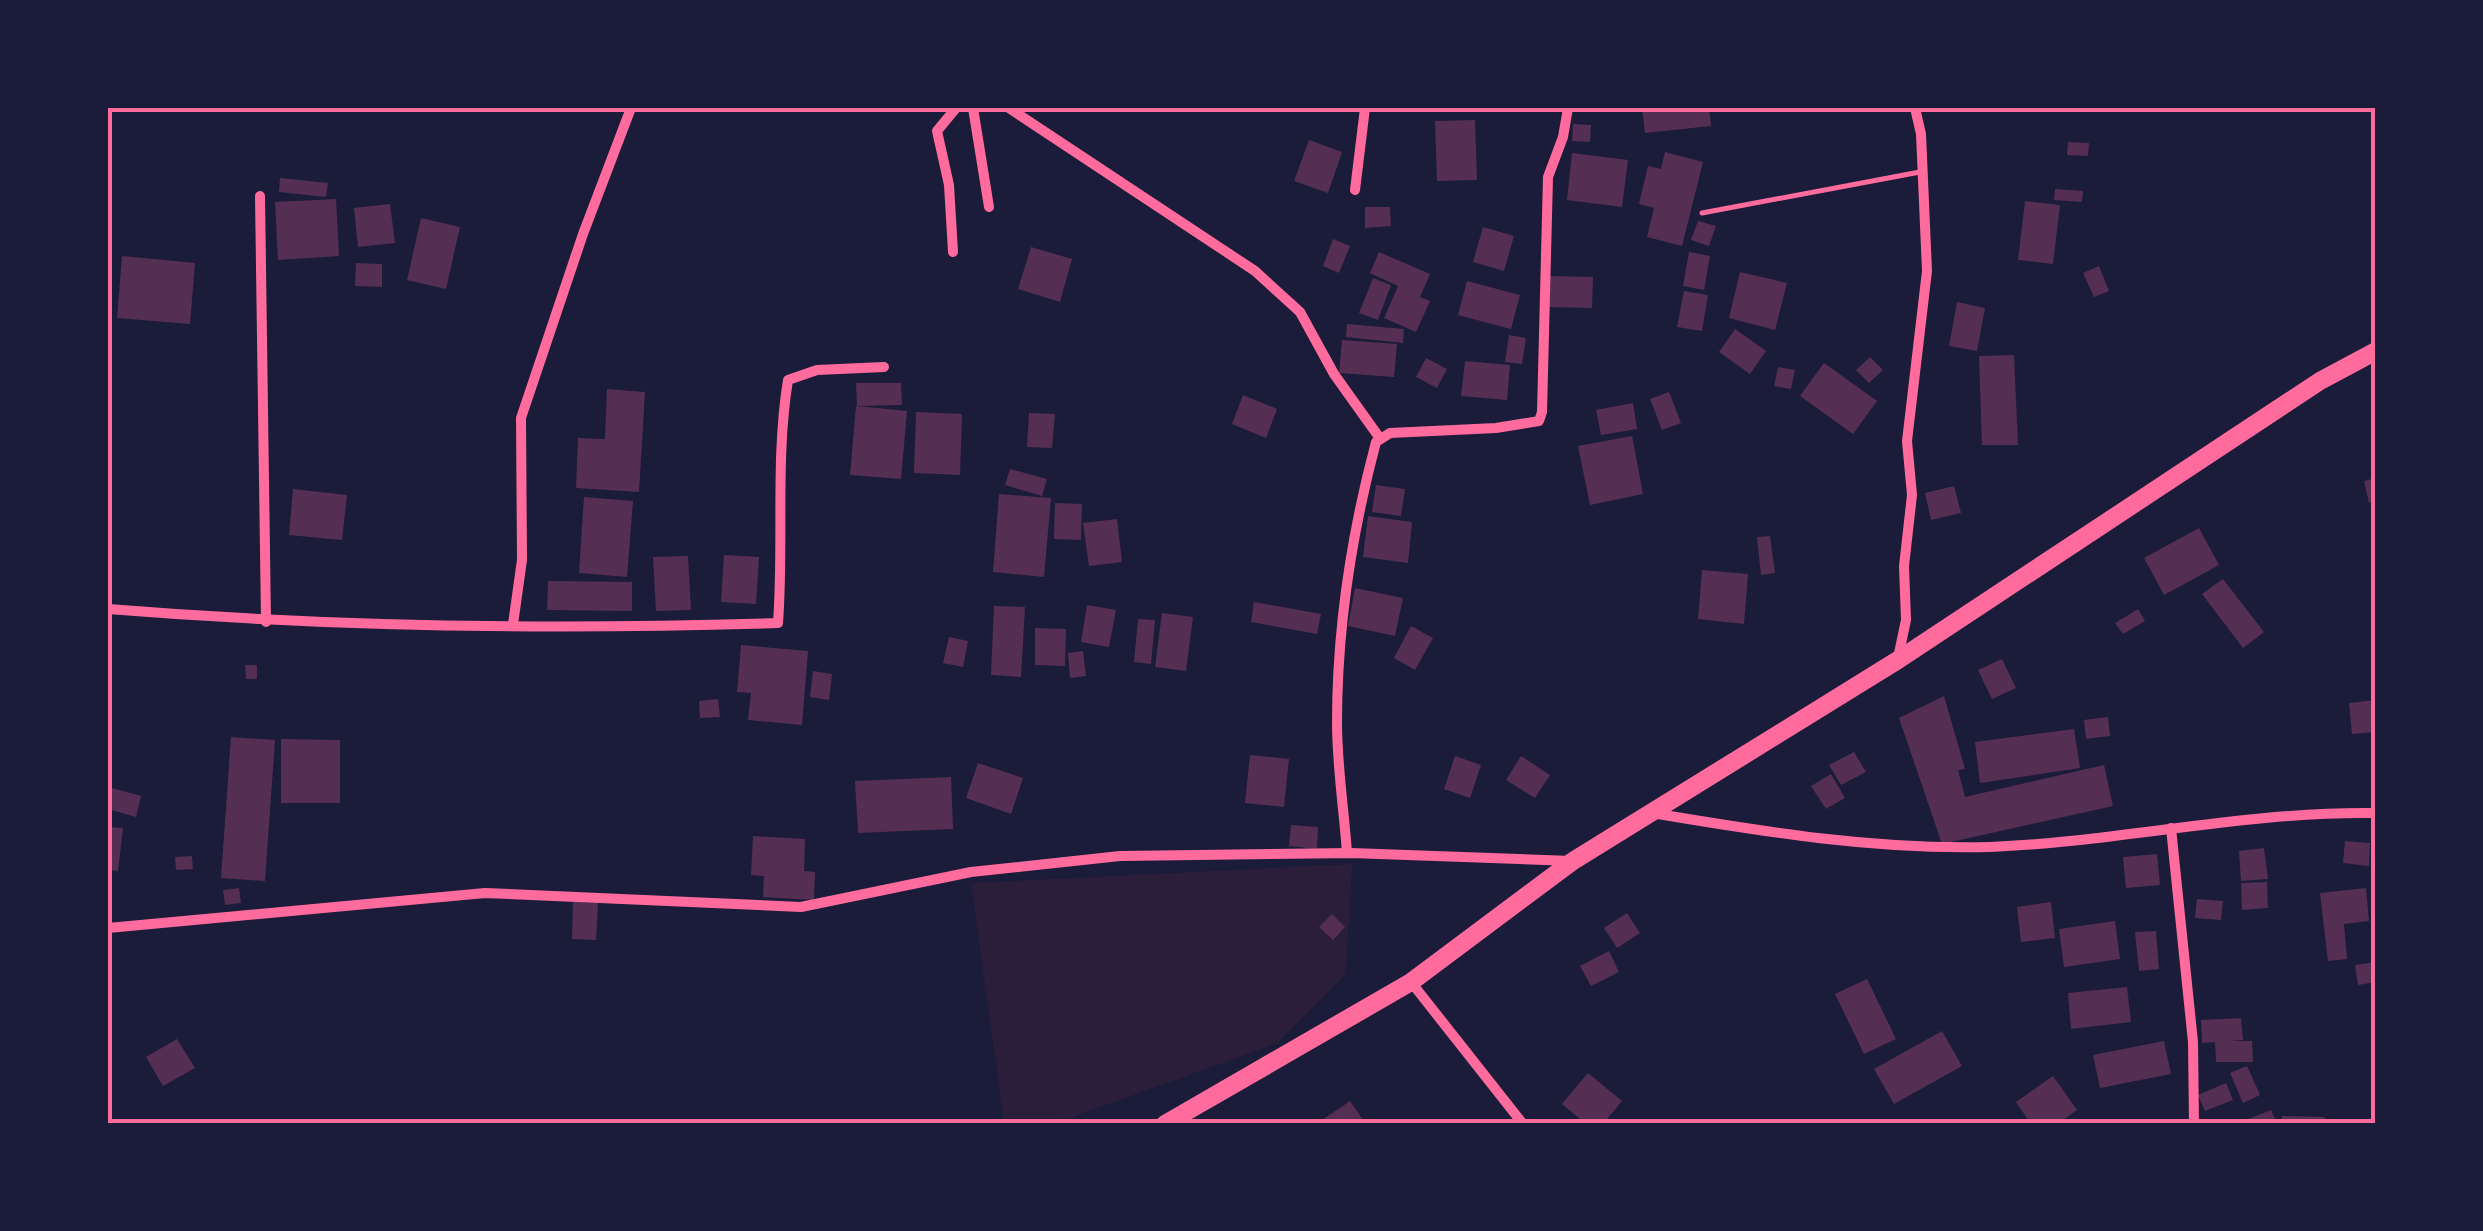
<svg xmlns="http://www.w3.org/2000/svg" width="2483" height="1231" font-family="Signika,sans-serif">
<rect width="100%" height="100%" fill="#1b1b3a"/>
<path fill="#2a1e3b" d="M1352,864L1346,974L1278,1043L1056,1123H1004L971,883Z"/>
<g fill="#542f53">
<path d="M1642,108H1709L1711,126L1645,133Z"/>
<path d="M1475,120L1477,180L1437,181L1435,121Z"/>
<path d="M1573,124L1591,125L1590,142L1572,141Z"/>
<path d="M1309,140L1342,152L1328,193L1294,181Z"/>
<path d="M2068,142L2089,143L2088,156L2067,155Z"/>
<path d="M1665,152L1703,162L1682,246L1647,237L1654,208L1639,204L1648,166L1661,169Z"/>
<path d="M1572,153L1628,160L1622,207L1567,200Z"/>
<path d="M280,178L328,183L326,197L279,192Z"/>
<path d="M2055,189L2083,191L2082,202L2054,200Z"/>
<path d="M336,199L339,256L278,260L275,202Z"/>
<path d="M2025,201L2060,205L2053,264L2018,260Z"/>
<path d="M390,204L395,243L358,247L354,208Z"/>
<path d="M1365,207H1390L1391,226L1365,228Z"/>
<path d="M421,218L460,227L446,289L407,280Z"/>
<path d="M1698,221L1716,226L1709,246L1691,240Z"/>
<path d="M1483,227L1514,236L1504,271L1473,262Z"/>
<path d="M1333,239L1350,246L1339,273L1323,266Z"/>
<path d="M1031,247L1072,259L1060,302L1018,289Z"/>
<path d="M1379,252L1430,274L1420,297L1430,301L1416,332L1384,318L1398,286L1370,273Z"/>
<path d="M1689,252L1710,256L1704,290L1683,286Z"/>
<path d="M122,256L195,263L190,324L117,318Z"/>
<path d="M356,263L382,264V287L355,286Z"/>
<path d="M2099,266L2109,291L2094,297L2083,273Z"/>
<path d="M1740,272L1787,283L1775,330L1729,318Z"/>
<path d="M1549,276L1593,277L1592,308L1548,307Z"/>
<path d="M1373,278L1391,285L1378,320L1359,313Z"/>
<path d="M1467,281L1520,295L1511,329L1458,315Z"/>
<path d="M1684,291L1708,295L1702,331L1677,327Z"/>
<path d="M1957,302L1985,308L1977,351L1949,346Z"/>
<path d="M1347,324L1404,329L1403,343L1346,337Z"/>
<path d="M1735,329L1766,351L1750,374L1719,352Z"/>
<path d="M1509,335L1526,338L1522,364L1505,362Z"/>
<path d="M1342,340L1397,344L1394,377L1339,373Z"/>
<path d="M2014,355L2018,445H1982L1979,356Z"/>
<path d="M1870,357L1883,370L1869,383L1856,370Z"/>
<path d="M1426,358L1447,369L1437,388L1416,377Z"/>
<path d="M1465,361L1510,365L1507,400L1461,396Z"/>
<path d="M1824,363L1877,401L1853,434L1800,396Z"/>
<path d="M1778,367L1795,370L1791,389L1774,386Z"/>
<path d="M856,383H901L902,405L857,406Z"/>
<path d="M607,389L645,392L639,492L576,488L578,438L605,439Z"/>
<path d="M1669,392L1681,423L1662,430L1650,399Z"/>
<path d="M1243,395L1277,409L1266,438L1232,424Z"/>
<path d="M1633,403L1637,429L1601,435L1596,410Z"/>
<path d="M856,406L907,411L901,479L850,475Z"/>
<path d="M916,412L962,414L960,475L914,473Z"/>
<path d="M1029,413L1055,414L1052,448L1027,447Z"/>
<path d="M1632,436L1643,494L1590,505L1578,446Z"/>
<path d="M1010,469L1047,479L1042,496L1005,485Z"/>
<path d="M2376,478V501L2369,503L2364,481Z"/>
<path d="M1376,485L1405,489L1401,516L1372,512Z"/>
<path d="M1954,486L1961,513L1931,520L1925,493Z"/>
<path d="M293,489L347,495L342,540L289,535Z"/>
<path d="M999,494L1051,498L1044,577L993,572Z"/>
<path d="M584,497L633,501L627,577L579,573Z"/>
<path d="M1055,503L1082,504L1081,540L1054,539Z"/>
<path d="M1368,516L1412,522L1408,563L1363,557Z"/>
<path d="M1117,519L1122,562L1089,566L1083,523Z"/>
<path d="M2199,528L2219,565L2164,595L2144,558Z"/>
<path d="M1770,536L1775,573L1761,575L1757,537Z"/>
<path d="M724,555L759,557L756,604L721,602Z"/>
<path d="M688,556L691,610L656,611L653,557Z"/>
<path d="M1702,570L1748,574L1744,624L1698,619Z"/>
<path d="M2223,579L2264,632L2243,648L2202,594Z"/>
<path d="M548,581L632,582V611L547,610Z"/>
<path d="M1355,588L1403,598L1395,636L1348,626Z"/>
<path d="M1254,602L1321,614L1317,634L1251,622Z"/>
<path d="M1087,605L1116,610L1109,647L1081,642Z"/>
<path d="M994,606L1025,607L1021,677L991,675Z"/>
<path d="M2138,609L2145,621L2123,634L2115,623Z"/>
<path d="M1162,613L1193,617L1186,671L1155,667Z"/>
<path d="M1138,619L1155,620L1151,664L1134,662Z"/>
<path d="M1411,626L1433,638L1415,670L1394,658Z"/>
<path d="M1035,628L1066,629L1065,666L1035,665Z"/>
<path d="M949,637L968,641L963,667L943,663Z"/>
<path d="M741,645L808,651L802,725L748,720L751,693L737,692Z"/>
<path d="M1083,651L1086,676L1070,678L1068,653Z"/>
<path d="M2002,659L2016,688L1992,699L1978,670Z"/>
<path d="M245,665H257V679H246Z"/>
<path d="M813,671L832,674L829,700L810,697Z"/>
<path d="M1944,696L1965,769L1958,770L1965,797L2104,765L2113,806L1942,844L1899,718Z"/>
<path d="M718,699L720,717L700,718L699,701Z"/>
<path d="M2376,700V732L2352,734L2349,703Z"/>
<path d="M2108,717L2110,736L2086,739L2084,720Z"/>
<path d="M2074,729L2080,768L1980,783L1975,742Z"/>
<path d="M231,737L275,740L265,881L221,878Z"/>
<path d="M281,739L340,740V803H281Z"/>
<path d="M1854,752L1866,772L1841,785L1829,765Z"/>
<path d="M1250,755L1289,759L1284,807L1245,803Z"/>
<path d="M1455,756L1481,765L1470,798L1444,789Z"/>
<path d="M1521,756L1550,775L1535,798L1506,780Z"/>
<path d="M978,763L1023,778L1011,814L966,798Z"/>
<path d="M1831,774L1845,798L1826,809L1811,786Z"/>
<path d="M951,777L953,829L858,833L855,781Z"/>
<path d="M108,787L141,796L136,817L108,809Z"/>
<path d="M1291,825L1318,827L1317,849L1289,846Z"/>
<path d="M108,827L123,828L118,871L108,870Z"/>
<path d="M753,836L805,839L804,871L815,872L814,900L763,897L764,876L751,875Z"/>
<path d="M2345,841L2370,843L2369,866L2343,863Z"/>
<path d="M2264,848L2268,879L2241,881L2239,851Z"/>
<path d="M2157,854L2160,885L2126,888L2123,857Z"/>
<path d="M192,856L193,869L176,870L175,857Z"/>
<path d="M2267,882L2268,908L2242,910L2241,883Z"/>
<path d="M239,888L241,903L225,905L223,890Z"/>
<path d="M2366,888L2369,921L2344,924L2347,959L2328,961L2320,893Z"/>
<path d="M2197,899L2223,901L2221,920L2195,918Z"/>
<path d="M573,902L598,903L596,940L572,939Z"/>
<path d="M2051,902L2055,938L2021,942L2017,907Z"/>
<path d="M1627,913L1640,933L1617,948L1604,928Z"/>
<path d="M1332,914L1345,927L1333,940L1319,927Z"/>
<path d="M2115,921L2120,959L2064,967L2059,929Z"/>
<path d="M2156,931L2159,969L2139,971L2135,932Z"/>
<path d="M1609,951L1619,972L1591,986L1580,966Z"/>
<path d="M2376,962V982L2358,985L2355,965Z"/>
<path d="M1867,979L1896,1039L1864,1054L1835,994Z"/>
<path d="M2127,987L2131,1022L2071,1029L2068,993Z"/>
<path d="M2241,1018L2243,1040L2230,1041H2252L2253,1062H2216L2215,1042L2202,1043L2201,1020Z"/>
<path d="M1942,1031L1962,1066L1894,1104L1874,1069Z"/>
<path d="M177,1039L195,1068L163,1086L146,1057Z"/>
<path d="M2164,1041L2171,1074L2100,1088L2093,1055Z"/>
<path d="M2247,1066L2260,1095L2243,1103L2230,1073Z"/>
<path d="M1588,1073L1622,1101L1603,1124H1586L1562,1104Z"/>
<path d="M2053,1076L2077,1110L2058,1124H2031L2016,1102Z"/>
<path d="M2226,1083L2233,1100L2205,1111L2198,1095Z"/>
<path d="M1350,1101L1366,1124H1325L1322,1120Z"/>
<path d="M2271,1110L2277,1124H2238V1123Z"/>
<path d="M2282,1116L2325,1117V1124H2282Z"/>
</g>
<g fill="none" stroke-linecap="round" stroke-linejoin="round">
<path stroke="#ff6b9d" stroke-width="5" d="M1702,213L1920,172"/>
<g stroke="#ff6b9d" stroke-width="10">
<path d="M973,108L989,207"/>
<path d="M1009,108L1255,271L1300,312L1334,374L1379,437"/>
<path d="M1355,190L1365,108"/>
<path d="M260,196L266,622"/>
<path d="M953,252L949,185L937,131L956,108"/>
<path d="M108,609C330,627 555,630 778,623C784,542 775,460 788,380L817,370L884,367"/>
<path d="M513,624L522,560L521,418L583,234L631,108"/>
<path d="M1898,658L1906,620L1904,566L1912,495L1907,441L1927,271L1921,134L1915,108"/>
<path d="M1652,813C1765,832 1875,850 1990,847C2119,842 2246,811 2376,813"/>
<path d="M2171,828L2193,1042L2194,1124"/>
<path d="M1347,853C1344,810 1337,766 1337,723C1337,629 1352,532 1376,442L1390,433L1496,428L1539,421L1542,412L1548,177L1563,137L1568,108"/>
<path d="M108,928L485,893L801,907L971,872L1120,856L1351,853L1572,861"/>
<path d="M1411,982L1523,1124"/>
</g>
<path stroke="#ff6b9d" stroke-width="18" d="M1165,1124L1411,982L1573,861L1898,660L2320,381L2376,351"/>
</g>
<rect width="2483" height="1231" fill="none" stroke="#1b1b3a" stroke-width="220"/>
<rect x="110" y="110" width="2263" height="1011" fill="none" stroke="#ff6b9d" stroke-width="4"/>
</svg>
